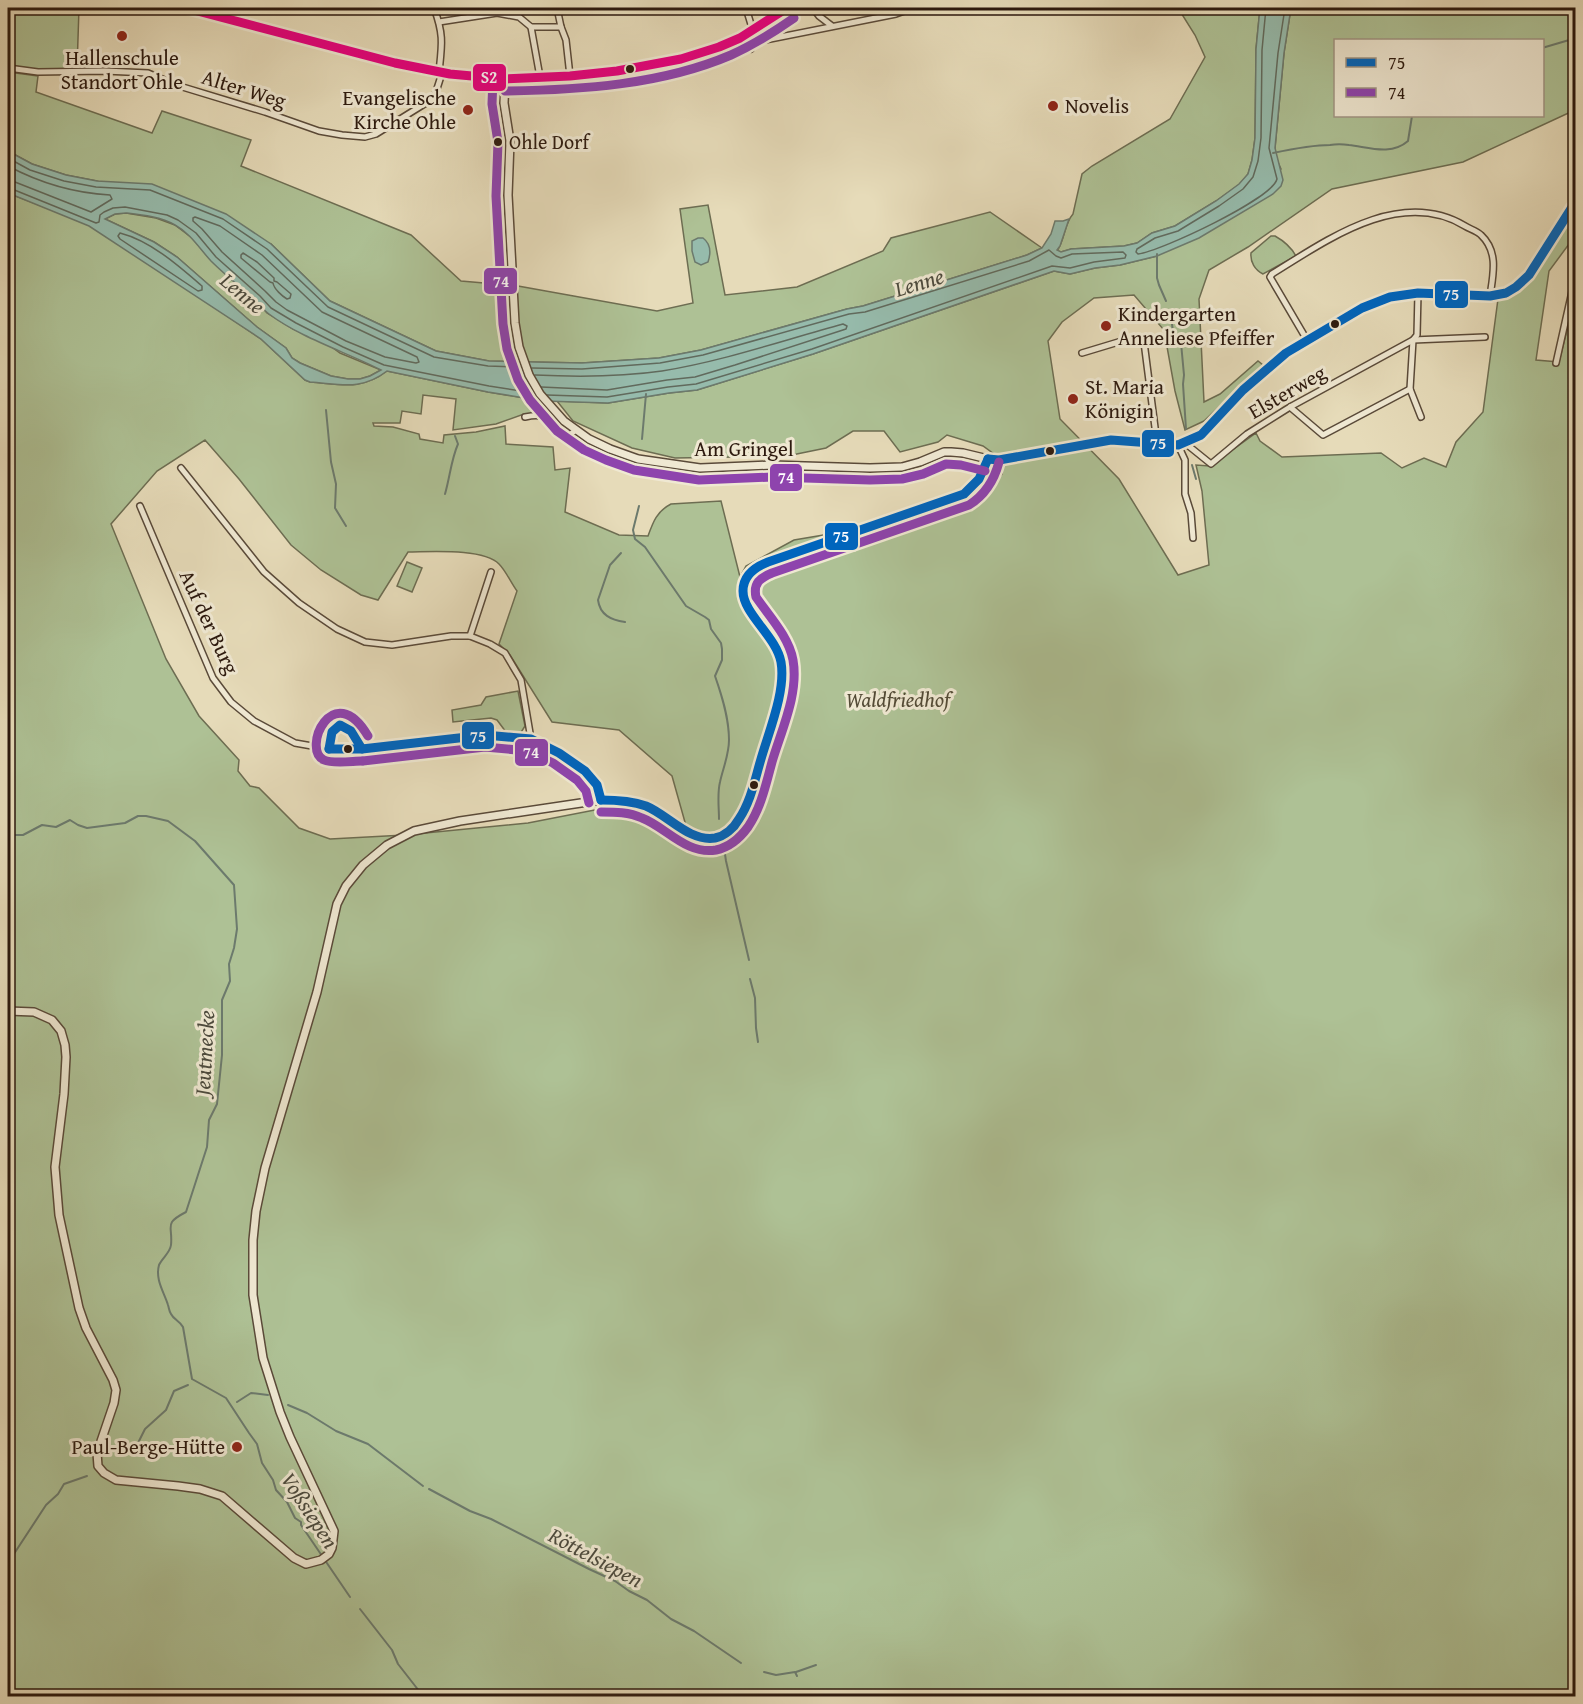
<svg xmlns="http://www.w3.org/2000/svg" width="1583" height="1704" font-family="'Gentium Book Plus',serif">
<rect width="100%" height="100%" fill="#e6dbb9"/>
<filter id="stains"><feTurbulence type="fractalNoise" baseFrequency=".00333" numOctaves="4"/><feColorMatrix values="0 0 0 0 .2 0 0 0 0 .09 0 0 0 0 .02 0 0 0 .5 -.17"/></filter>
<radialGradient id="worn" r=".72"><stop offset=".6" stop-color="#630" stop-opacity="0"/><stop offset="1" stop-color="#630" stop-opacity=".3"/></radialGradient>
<g fill="#aec195" stroke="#6d6d52" stroke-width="1.5" fill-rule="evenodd">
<path d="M8,8H79L77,69H34L8,65Z"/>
<path d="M1178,8H1260L1256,49L1255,138L1252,160L1248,174L1240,184L1216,201L1175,226L1152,233L1137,243L1124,246L1071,249L1061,252L1057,251C1065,240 1064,224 1073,214L1082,174L1092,166L1170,119L1205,57L1195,35Z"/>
<path d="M1291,8H1575V110L1463,162L1332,189L1248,247L1209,270L1199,299L1204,402L1220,394L1258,361L1263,365L1204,421L1185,430L1175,391L1164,330L1134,295L1094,298L1062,322L1048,341L1060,419L1119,479L1178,575L1209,565L1202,491L1196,465L1210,466L1256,433L1260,441L1282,457L1381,453L1402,468L1424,458L1446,467L1456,442L1483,412L1498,299L1508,295L1518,289L1575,205V236L1549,271L1536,360L1559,362L1575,298V1696H8V193L96,227L261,339L305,380L310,382C341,384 361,391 387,371L488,392L536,400L545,414H524L496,424L453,430L456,399L423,395L421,414L402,411L400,423H373L374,426L393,427L419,434L420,439L443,443L444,435L476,432L505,426L506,444L553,447L555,470L570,468L565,512L619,535L648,536C653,522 657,511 671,504L721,501L740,577L746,566L794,540L966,511L1002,474L994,454L983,446L947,435L938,442L900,452L884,431H853L826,448L787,456L675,458L632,448L573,421L557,401L608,403L669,393L697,390L813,354L1054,271L1070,274L1095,268L1120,265L1157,256L1281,169L1276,158L1275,148L1284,53ZM1336,40H1542V116H1336ZM205,440L239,479L291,545L321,570L361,595L378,600L408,552C430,552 483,548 499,564C506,571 511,583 517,591L499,644L510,655L552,722L619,730L672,776L690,840L610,807L528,823L405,835L330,839L299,828L259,788L250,786L238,771L239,760L199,716L166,659L111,524L157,471Z"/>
<path d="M8,72L38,76L36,92L152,133L162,111L251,140L241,166L411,235L461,281L518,286L657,311L693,303L680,209L708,205L725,295L797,287L883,251L891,238L990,212L1042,248L1027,255L863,306L847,309L701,350L659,358L582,363L489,361L436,351L330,301L271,244L97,181L66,175L32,164L8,151Z"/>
<path d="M126,213L156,218L175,225L192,238L212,261L256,300L267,313L293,329L329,345L340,353L381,370L370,376L360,379H348L331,376L300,363L292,358L286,348L257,327L177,257L154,242L105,219L115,214Z"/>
<path d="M1271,236H1275C1284,241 1291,247 1296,256L1263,274C1255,270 1250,262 1251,253Z"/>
<path d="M407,562L422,568L412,592L397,586Z"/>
<path d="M518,691L525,726L520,734L506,732L497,720L491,718L453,722L452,710L481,705L486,697Z"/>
</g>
<g fill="#96bbac" stroke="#6c7a6d" stroke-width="1.5" fill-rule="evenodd">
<path d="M1260,8H1291L1284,53L1275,148L1283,180L1281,186L1273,194L1199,238L1157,256L1120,265L1095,268L1070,274L1054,271L813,354L697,390L669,393L608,403L543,401L488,392L387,371C361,391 341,384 310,382L305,380L261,339L89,226L8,193V151L32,164L66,175L97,181L152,184L226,214L271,244L330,301L436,351L489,361L582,363L659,358L701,350L847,309L863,306L1027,255L1042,248L1051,234L1055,221H1063L1069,219L1060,246L1057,250L1061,252L1071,249L1124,246L1137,243L1152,233L1175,226L1216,201L1239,184L1248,174L1252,160L1255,138L1256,49ZM126,213C143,215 161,217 175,225C191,234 199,248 211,261C224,274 239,286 253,298C259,303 263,310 269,314C301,338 346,352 381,370L370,376L360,379H348L331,376L300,363L292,358L286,348L257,327L177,257L154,242L105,219L115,214Z"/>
<path d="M698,238H703C711,244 711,253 708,262L701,265L695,262L692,251V241Z"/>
</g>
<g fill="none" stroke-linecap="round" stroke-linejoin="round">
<g stroke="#616a5d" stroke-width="1.5">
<path d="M1266,8L1262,50L1261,138L1258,161L1253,177L1243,189L1219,206L1178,231L1155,238L1137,249L1136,252L1138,254C1161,251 1272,199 1277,179L1269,148L1278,53L1285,8"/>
<path d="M8,158L30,170L64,181L96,187L150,190L223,219L267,249L328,307L434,357L488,366L521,367"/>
<path d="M8,166C40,183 73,193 110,195L112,199L91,212L15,182L8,181"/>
<path d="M8,188L12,189L96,223L99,222L100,215L104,212L113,208L125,207L167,215L178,220L196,233L216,257L260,296L271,308L296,323L343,347L384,365L489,386L534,393"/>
<path d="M195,217L220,226L262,255L322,312L417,357L419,362L416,363L385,357L346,341L287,310L276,302L265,291L222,252L202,229L193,221V218Z"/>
<path d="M120,233C151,241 179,266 202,286V290L198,291L120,239L118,236Z"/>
<path d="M243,253L257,262L274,278V281L277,282L291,294L290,298L287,299C282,296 274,289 273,283L270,282L241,258V255Z"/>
<path d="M532,368L582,369L660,363L703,355L849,314L865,312L1029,261L1049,250L1056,256L1061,258L1072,254L1123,252L1126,255L1125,258L1094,262L1070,268L1052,266L812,349L696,384L668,387L607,397L547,395"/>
<path d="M535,375C577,377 620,377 662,371C724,361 784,340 843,324L847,326L846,329L735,365L695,377L667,380L607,390L541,387"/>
</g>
<g stroke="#6c7a6d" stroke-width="2">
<path d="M1542,48L1576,38"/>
<path d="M1273,153C1292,149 1311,145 1330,145C1336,144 1342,144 1349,145C1368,147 1391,156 1408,141L1412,116"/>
<path d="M1157,254V278L1159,285L1166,301"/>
<path d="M1172,324L1173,332L1181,343L1184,375L1183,384L1186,429"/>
<path d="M326,410L331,462L336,484L335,508L346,526"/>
<path d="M642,439L646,394"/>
<path d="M1192,465L1196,479"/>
<path d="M445,494C450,477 451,460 458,444L455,436"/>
<path d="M639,506L633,530L635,539L645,547L686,606L705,617L709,620L711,629L721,643L722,649V660L715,676C722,696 729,718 729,740C729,755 723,768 720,782C717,794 719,807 719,819"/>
<path d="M621,553L610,565L598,600C600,615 611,620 625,622"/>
<path d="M8,835H23L42,825L56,827L70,820L78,825L87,828L125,823L138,816H146L168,821L195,841L234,885L237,929L234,948L229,964L230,981L222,1000V1055L217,1104L209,1120L207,1147L186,1212C163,1224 173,1225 171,1245C170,1253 162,1258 159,1265C155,1280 164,1292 168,1305C169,1308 169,1311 171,1314C174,1320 180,1321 183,1327L192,1379L226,1398L249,1433L257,1444L262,1463L273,1480L276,1490L287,1502L295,1518L301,1522V1525L350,1597"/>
<path d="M723,841L726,861L749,960"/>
<path d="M750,979L755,998L756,1028L758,1042"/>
<path d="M237,1402L251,1393L268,1395"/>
<path d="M288,1405L307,1413L336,1431L368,1444L423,1486"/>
<path d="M121,1453L136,1447L145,1429L166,1410L174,1391L188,1385"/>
<path d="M429,1489L470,1511L491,1519L589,1569L615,1581L629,1591L647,1600L671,1619L694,1631L741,1663"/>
<path d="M8,1563L46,1505L58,1494L64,1484L87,1476"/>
<path d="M360,1609L392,1650L398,1664L423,1696"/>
<path d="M764,1672L776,1675L795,1672L797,1676"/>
<path d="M796,1672L816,1665"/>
</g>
<defs>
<g id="minor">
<path d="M434,8C444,35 442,44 439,72"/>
<path d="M557,8L561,27L566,40L570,76"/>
<path d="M746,8L753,31"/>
<path d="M813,8L819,16L832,26"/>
<path d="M439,22L497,13L519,17L531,27H561"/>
<path d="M531,27L540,77"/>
<path d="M751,49L755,43L760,41L896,14L913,8"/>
<path d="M8,68L38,72L105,71L148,73L176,85L265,112L319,131L342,135L365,137L376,134L434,98L442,73"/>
<path d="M1418,293L1417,335L1413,340L1410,389L1421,417"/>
<path d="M1307,340L1270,277L1272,274C1327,240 1400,187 1465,226C1470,229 1477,231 1481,235C1499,252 1493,275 1490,296"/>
<path d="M1082,353L1135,337L1144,342L1157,443"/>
<path d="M1556,363L1573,287L1576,269"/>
<path d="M1290,407L1323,435L1410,389"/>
<path d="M525,417C530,416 536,415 540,416C554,419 553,434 568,436L576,430"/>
<path d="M1185,443L1211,464L1247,434L1290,407L1413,340L1485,337"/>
<path d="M1178,445L1185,460V494L1191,513L1193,538"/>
<path d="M181,468L264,572L299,603L337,629L365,642L392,645L451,636H470L490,644L505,653L521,680L531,739"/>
<path d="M140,506L213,678L231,702L254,721L295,743L329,749H362L485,735L531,739L559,753L585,771L597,785L601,800"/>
<path d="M470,636L491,572"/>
</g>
<g id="tertiary">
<path d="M505,79L504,103L510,141L508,195L515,323L519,347L529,375L540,394L564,421L589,439L610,449L638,459L700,468L772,465L870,468L902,467L920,462L944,452H951L963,453L988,459L999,460L1111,440L1178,445L1185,443L1201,435L1243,390L1286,353L1362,308L1390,297L1418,293L1490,296L1506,293L1516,287L1529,275L1576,200"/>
<path d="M8,1011L34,1012L52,1020L61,1031L65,1045L66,1057L64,1094L55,1167L59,1215L79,1308L86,1328L113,1380L116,1390L114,1403L97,1453L98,1466L104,1473L116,1480L178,1486L200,1489L222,1496L294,1558L306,1564L321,1560L329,1554L332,1548L334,1531L290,1437L280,1412L263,1358L253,1295V1240L256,1211L265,1168L317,992L337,904L346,886L363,865L387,845L414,831L460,821L601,800C618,800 635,801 651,808C670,817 688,840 711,838C722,837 732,831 738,822C746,811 748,797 753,784C759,765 765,746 770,727C776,709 784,689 782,669C780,644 759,622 745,602C738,580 749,569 768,562L964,494C977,486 984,474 988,459"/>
</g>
<path id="primary" d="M186,8L395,63L450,74L505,79L570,76L617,71L681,59L719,47L740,38L787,8"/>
</defs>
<use href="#minor" stroke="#5a4a39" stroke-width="8"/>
<use href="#tertiary" stroke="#5a4a39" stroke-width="10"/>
<use href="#primary" stroke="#2c190e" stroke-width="12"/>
<use href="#minor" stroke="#efe8d2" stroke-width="5"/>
<use href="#tertiary" stroke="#efe8d2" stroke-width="7"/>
<use href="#primary" stroke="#e6dbb9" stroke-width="9"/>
<defs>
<g id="bus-1">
<path d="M988,459L999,460L1111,440L1178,445L1201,435L1243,390L1286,353L1362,308L1390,297L1418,293L1490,296L1506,293L1516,287L1529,275L1576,201"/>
<path d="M329,749H362L485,735L531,739L559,753L585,771L597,785L601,800"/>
<path d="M329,749L332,732L340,725L351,731L362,749"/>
<path d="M601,800C616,800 632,801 646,806C668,815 689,842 715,838C725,836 734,828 739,819C751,801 755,779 761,759C769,731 786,691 781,662C776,636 743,614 743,591C743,575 755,567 768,562L964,494L979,479L988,459"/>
</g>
<g id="bus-2">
<path d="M493,79L492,104L498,142L496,196L503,324L507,349L518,380L530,400L557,431L584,450L606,460L634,470L699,480L772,477L870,480L902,479L923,474L946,464L961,465L985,471"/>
<path d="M505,91C580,90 661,85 731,55C753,45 774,32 794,18"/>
<path d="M362,761C353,761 333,764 324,760C301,750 333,677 368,736"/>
<path d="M363,761L485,747L528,751L553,763L577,780L586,791L589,803"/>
<path d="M601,812C615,812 629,812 642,818C666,827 686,855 716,850C730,847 740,838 748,827C761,808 766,784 772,762C781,731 799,694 793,660C789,637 769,616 756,597C753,583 760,578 772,573L969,505C985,495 994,481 999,462"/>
</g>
<path id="bus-3" d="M186,8L395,63L450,74L505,79L570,76L617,71L681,59L719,47L740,38L787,8"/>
</defs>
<use href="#bus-1" stroke="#efe8d2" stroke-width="14"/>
<use href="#bus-2" stroke="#efe8d2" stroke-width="14"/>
<use href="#bus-3" stroke="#efe8d2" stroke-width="14"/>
<use href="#bus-1" stroke="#0065bd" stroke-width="9"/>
<use href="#bus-2" stroke="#8e44ad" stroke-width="9"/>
<use href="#bus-3" stroke="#e5007d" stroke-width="9"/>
</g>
<g fill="#8f2418" stroke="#efe8d2" stroke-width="2">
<circle cx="122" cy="36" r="6"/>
<circle cx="1053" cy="106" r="6"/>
<circle cx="468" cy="110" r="6"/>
<circle cx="1106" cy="326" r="6"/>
<circle cx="1073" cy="399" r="6"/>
<circle cx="237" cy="1447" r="6"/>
</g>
<g fill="#2c190e" stroke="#efe8d2" stroke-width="2">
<circle cx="630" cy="69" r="5"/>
<circle cx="498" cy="142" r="5"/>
<circle cx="1335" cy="324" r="5"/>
<circle cx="1050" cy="451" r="5"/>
<circle cx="348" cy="749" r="5"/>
<circle cx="754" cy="785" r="5"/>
</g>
<g text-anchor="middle" stroke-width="6" stroke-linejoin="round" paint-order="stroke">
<g font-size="20" fill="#2c190e" stroke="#efe8d2" text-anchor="start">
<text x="509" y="149">Ohle Dorf</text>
</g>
<g font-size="21" fill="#2c190e" stroke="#efe8d2" text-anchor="start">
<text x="122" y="65" text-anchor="middle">Hallenschule<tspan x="122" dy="24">Standort Ohle</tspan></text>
<text x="456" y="105" text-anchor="end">Evangelische<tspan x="456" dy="24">Kirche Ohle</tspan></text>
<text x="1065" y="113">Novelis</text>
<text x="1118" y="321">Kindergarten<tspan x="1118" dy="24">Anneliese Pfeiffer</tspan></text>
<text x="1085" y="394">St. Maria<tspan x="1085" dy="24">Königin</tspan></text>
<text x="225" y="1454" text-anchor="end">Paul-Berge-Hütte</text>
</g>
<g font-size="21" fill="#2c190e" stroke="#efe8d2">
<text transform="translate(244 89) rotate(17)" y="7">Alter Weg</text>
<text transform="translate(1287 392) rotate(-30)" y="7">Elsterweg</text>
<text x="744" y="456">Am Gringel</text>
<text transform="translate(209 622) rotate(65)" y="7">Auf der Burg</text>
</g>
<g font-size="21" font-style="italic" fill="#534b36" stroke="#efe8d2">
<text x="898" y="707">Waldfriedhof</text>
</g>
<g font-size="22" font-style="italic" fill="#4c4a3d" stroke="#efe8d2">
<text transform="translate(919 282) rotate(-17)" y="8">Lenne</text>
<text transform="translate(243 293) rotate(40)" y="8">Lenne</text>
<text transform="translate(204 1053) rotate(-87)" y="8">Jeutmecke</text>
<text transform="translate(310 1510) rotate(57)" y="8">Voßsiepen</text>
<text transform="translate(596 1557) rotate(28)" y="8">Röttelsiepen</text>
</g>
</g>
<g stroke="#efe8d2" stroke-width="2">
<rect x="472" y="63" width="35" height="29" rx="6" fill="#e5007d"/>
<rect x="483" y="267" width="35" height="28" rx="6" fill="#8e44ad"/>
<rect x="1434" y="280" width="35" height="29" rx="6" fill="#0065bd"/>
<rect x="1141" y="429" width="34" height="29" rx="6" fill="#0065bd"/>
<rect x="769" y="463" width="34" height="29" rx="6" fill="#8e44ad"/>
<rect x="824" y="522" width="35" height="29" rx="6" fill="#0065bd"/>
<rect x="461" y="721" width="34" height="29" rx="6" fill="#0065bd"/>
<rect x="514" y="738" width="35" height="29" rx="6" fill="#8e44ad"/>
</g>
<g font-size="16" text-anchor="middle" font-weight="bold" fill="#fff">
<text x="489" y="83">S2</text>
<text x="501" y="287">74</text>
<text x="1451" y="300">75</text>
<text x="1158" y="449">75</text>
<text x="786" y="483">74</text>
<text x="841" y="542">75</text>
<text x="478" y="742">75</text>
<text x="531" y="758">74</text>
</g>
<rect width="1583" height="1704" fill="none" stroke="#e6dbb9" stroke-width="30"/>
<rect x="9" y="9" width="1565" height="1686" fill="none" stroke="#2c190e" stroke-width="3"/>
<rect x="15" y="15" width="1553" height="1674" fill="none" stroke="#2c190e" stroke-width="1.5"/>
<rect x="1334" y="39" width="210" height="78" fill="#efe8d2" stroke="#a19584" stroke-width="1.5"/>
<rect x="1346" y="58" width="30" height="9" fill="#0065bd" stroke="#a19584" stroke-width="1.5"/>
<text x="1388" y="69" font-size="18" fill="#2c190e">75</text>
<rect x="1346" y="88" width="30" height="9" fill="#8e44ad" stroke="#a19584" stroke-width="1.5"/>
<text x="1388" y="99" font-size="18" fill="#2c190e">74</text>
<rect width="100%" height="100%" filter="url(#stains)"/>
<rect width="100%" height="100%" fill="url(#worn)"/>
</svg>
